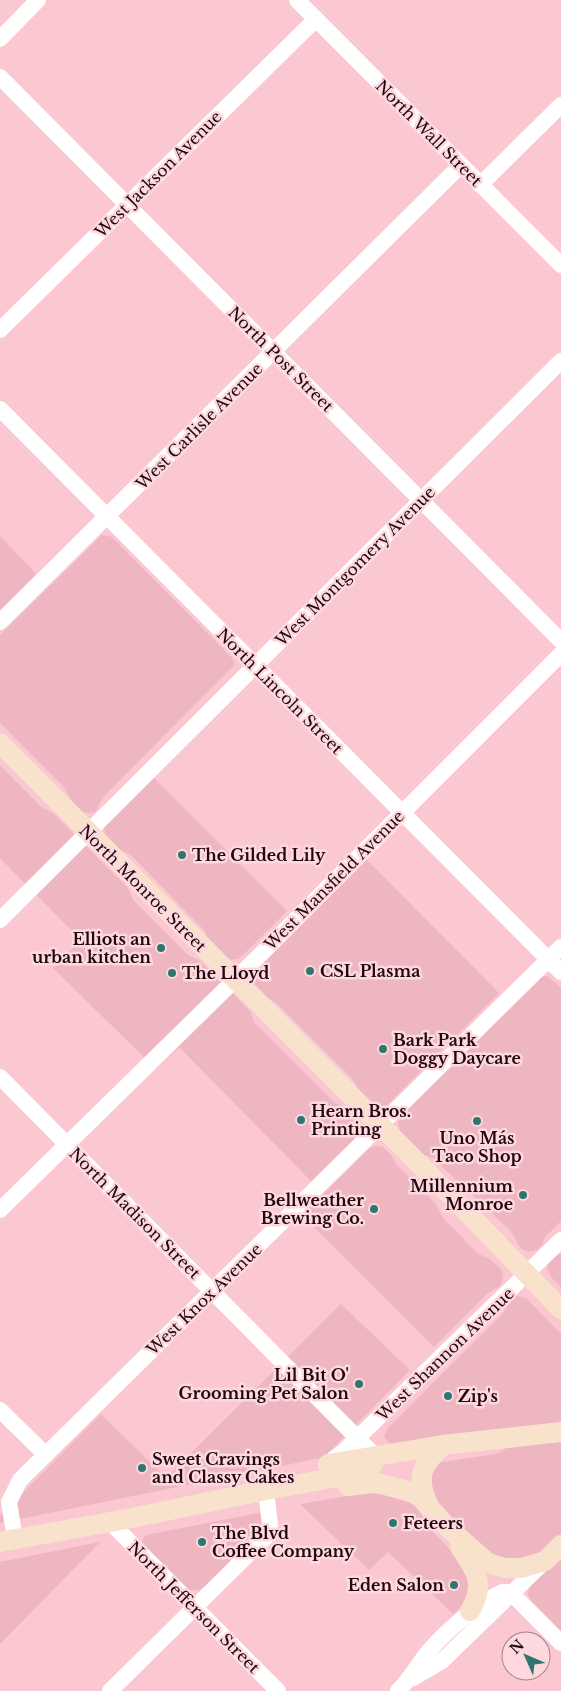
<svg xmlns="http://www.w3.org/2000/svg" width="561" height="1691" font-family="'Libre Baskerville',serif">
<rect width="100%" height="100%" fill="#fbc7d0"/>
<g fill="#edb6c0">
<path d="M102,535L112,537L231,657L234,661V665L103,797L95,812L90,813L82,812L72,802L64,787L0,723V635Z"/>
<path d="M0,536L36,574L0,610Z"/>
<path d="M0,765L41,807L54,814L128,888L133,900L188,955L200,961L250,1011L254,1022L335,1103L345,1107L358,1120L360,1128L357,1136L311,1181L179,1047L156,1069L53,968L81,940L0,858Z"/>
<path d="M153,777L287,911L240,958L230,960L226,957L208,940L204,930L131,855L120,850L105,834L104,825Z"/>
<path d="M366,859L499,993L387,1105L383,1107L372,1105L360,1092L352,1078L275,1002L266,997L253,984L251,975Z"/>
<path d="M547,976L561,988V1221L545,1237L542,1245L538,1249L529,1252L521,1249L510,1230L433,1158L422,1154L400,1132L398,1122L402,1115L541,977Z"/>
<path d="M376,1146L383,1147L391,1155L396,1164L435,1203L444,1219L477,1253L491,1260L502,1270L503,1279L500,1286L488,1293L434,1347L302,1215L369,1149Z"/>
<path d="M561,1253V1287L551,1277L547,1268V1264L556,1255Z"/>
<path d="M519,1296L527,1299L561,1334V1424L390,1444L388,1442L384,1437L387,1429L503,1313L513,1298Z"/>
<path d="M341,1304L410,1370L327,1454L320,1458L0,1523V1516L101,1414L166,1478Z"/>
<path d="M561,1439V1534L543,1551L515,1561L494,1557L471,1540L432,1497L426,1475L436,1463L496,1454L502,1451L511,1444Z"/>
<path d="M365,1493H378L411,1503L418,1508L429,1528L464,1564L473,1594L453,1614L388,1552L369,1570L300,1504Z"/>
<path d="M259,1513L263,1517L261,1533L205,1587L199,1590H186L141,1543L146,1535Z"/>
<path d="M100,1542L0,1644V1562Z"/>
<path d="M561,1555V1631L530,1599L528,1594L529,1589L532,1584Z"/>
</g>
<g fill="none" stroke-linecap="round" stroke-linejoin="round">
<g stroke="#fff" stroke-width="16">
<path d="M297,0L561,265"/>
<path d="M0,39L38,0"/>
<path d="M0,77L561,641"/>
<path d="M480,185L561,105"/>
<path d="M0,330L316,19"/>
<path d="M0,409L561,972"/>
<path d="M0,622L461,165"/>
<path d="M0,920L561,361"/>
<path d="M0,1077L375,1456"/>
<path d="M0,1210L252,963L561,654"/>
<path d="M0,1410L46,1455"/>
<path d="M326,1465L344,1451L561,1240"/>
<path d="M110,1522L278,1691"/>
<path d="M15,1539L9,1502L20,1480L561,947"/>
<path d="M413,1678L442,1661L545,1561"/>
<path d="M110,1691L266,1537L270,1525L266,1490"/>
<path d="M398,1691C410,1679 418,1664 429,1651C446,1631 479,1602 503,1592H507L512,1594L561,1643"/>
</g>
<g stroke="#f8e2cc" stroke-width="20">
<path d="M0,743L455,1200L561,1309"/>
<path d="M328,1464L443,1445L561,1432"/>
<path d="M348,1486L372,1483L381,1484L412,1492L421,1498L448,1528L488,1563L505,1568H521L545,1561L561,1545"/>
<path d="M429,1506C415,1477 421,1466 443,1445"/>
<path d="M0,1542L132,1518L266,1490L366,1472L373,1464L375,1456"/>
<path d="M460,1547C476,1571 486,1583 470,1611"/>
</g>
</g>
<g fill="#2e766f" stroke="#fdd9df" stroke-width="2">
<circle cx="182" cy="855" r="5"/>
<circle cx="161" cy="948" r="5"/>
<circle cx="310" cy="971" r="5"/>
<circle cx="172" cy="973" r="5"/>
<circle cx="383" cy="1049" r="5"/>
<circle cx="301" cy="1120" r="5"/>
<circle cx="477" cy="1121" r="5"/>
<circle cx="523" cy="1195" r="5"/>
<circle cx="374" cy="1209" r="5"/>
<circle cx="359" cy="1384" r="5"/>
<circle cx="448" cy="1396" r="5"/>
<circle cx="142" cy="1468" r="5"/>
<circle cx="393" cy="1523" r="5"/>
<circle cx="202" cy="1542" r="5"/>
<circle cx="454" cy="1585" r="5"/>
</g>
<g text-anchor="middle" stroke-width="5" stroke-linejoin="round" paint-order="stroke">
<g font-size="16" fill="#23070e" stroke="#fdd9df">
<text transform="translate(429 133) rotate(45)" y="6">North Wall Street</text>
<text transform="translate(158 174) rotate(-45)" y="6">West Jackson Avenue</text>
<text transform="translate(281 359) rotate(45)" y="6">North Post Street</text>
<text transform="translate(199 426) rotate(-45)" y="6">West Carlisle Avenue</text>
<text transform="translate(355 566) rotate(-45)" y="6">West Montgomery Avenue</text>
<text transform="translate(280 691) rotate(45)" y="6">North Lincoln Street</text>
<text transform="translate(334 880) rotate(-45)" y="6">West Mansfield Avenue</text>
<text transform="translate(143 888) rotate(45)" y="6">North Monroe Street</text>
<text transform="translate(135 1213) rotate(45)" y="6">North Madison Street</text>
<text transform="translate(204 1299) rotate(-44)" y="6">West Knox Avenue</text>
<text transform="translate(445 1354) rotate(-44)" y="6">West Shannon Avenue</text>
<text transform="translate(194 1607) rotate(45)" y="6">North Jefferson Street</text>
</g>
<g font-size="16" font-weight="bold" fill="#23070e" stroke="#fdd9df" text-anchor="start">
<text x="192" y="861">The Gilded Lily</text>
<text x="151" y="945" text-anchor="end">Elliots an<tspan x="151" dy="18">urban kitchen</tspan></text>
<text x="320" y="977">CSL Plasma</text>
<text x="182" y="979">The Lloyd</text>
<text x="393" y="1046">Bark Park<tspan x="393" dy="18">Doggy Daycare</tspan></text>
<text x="311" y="1117">Hearn Bros.<tspan x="311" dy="18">Printing</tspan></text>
<text x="477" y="1144" text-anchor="middle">Uno Más<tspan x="477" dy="18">Taco Shop</tspan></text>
<text x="513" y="1192" text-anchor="end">Millennium<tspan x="513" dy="18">Monroe</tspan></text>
<text x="364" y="1206" text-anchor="end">Bellweather<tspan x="364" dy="18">Brewing Co.</tspan></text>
<text x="349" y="1381" text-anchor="end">Lil Bit O'<tspan x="349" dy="18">Grooming Pet Salon</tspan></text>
<text x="458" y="1402">Zip's</text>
<text x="152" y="1465">Sweet Cravings<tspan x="152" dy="18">and Classy Cakes</tspan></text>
<text x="403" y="1529">Feteers</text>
<text x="212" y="1539">The Blvd<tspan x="212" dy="18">Coffee Company</tspan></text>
<text x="444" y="1591" text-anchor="end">Eden Salon</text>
</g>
</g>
<g transform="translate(526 1656) rotate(315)"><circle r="24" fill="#fdd9df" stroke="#a6858b"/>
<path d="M0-4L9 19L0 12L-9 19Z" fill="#2e766f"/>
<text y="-8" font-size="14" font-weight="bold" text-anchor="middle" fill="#23070e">N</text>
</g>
</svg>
